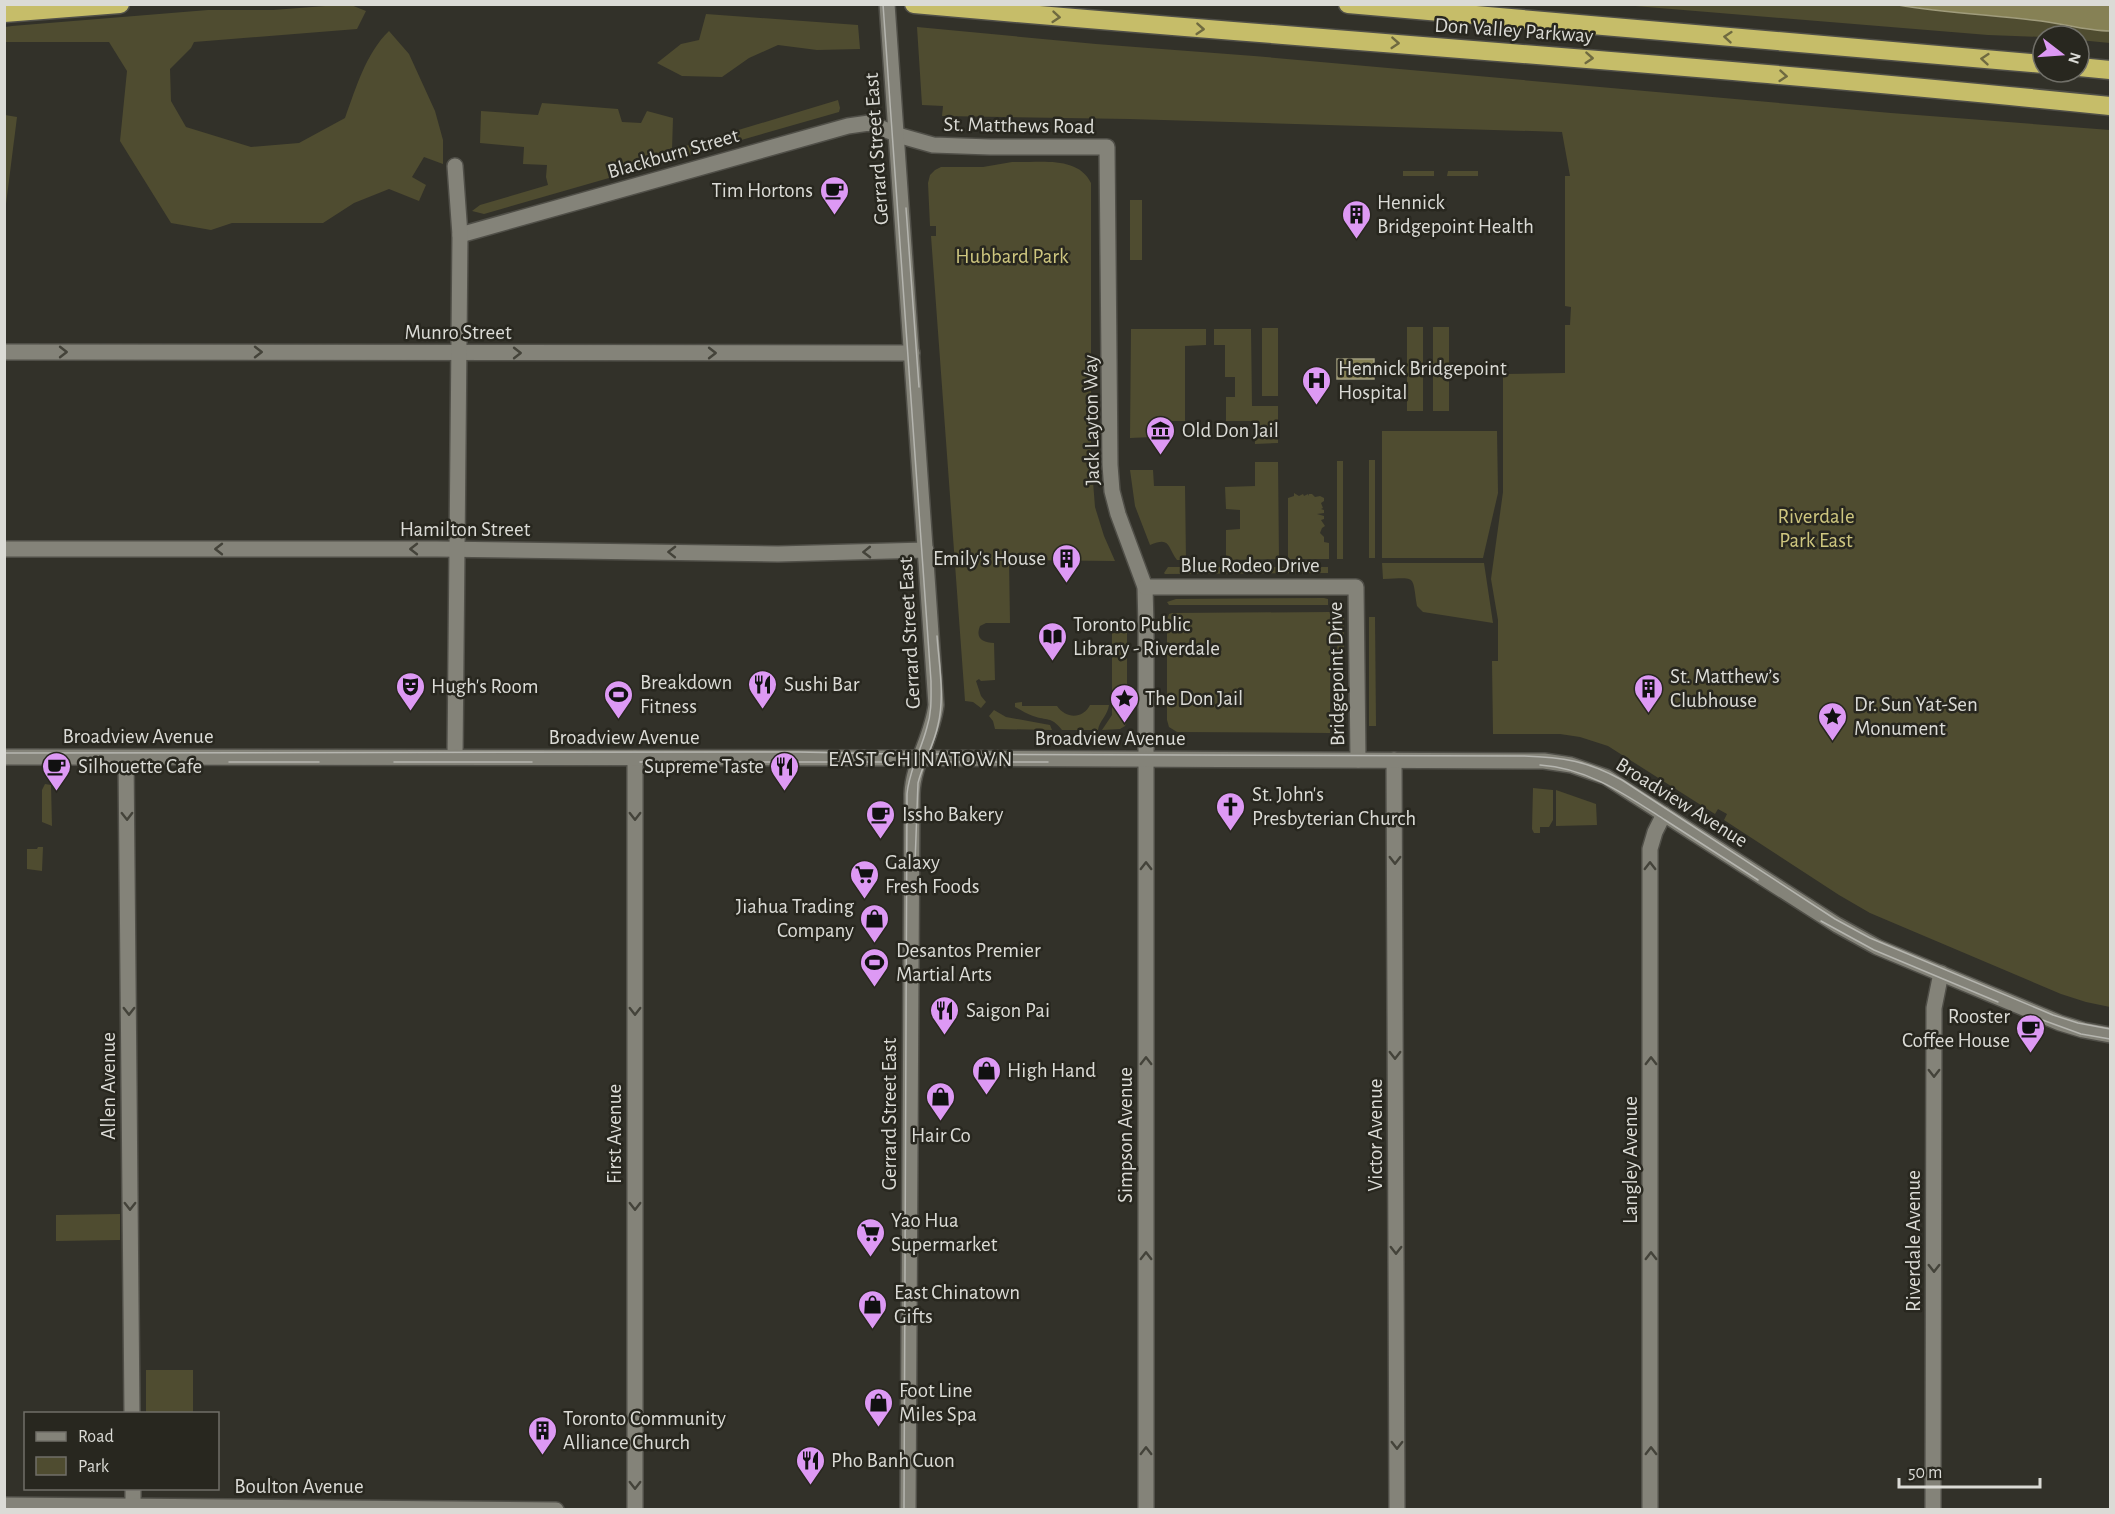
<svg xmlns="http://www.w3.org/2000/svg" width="2115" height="1514" font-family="'Alegreya Sans',sans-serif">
<rect width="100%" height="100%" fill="#323129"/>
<g fill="#4f4c30">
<path d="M338,5H351L366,11L357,29L194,42L191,48L170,69L171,101L186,127L251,147L299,143L345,118C356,88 366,53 389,31L409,54L435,111L443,140V164L424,157L412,177L426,185L419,201L389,189L354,203L323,223H232L211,230L171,223L120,141L127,71L109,42H5V27L12,26L208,10H273Z"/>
<path d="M1623,5H1898C1946,13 1994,15 2041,21C2065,24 2087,31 2110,31V43L2079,40V36L2043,37L1988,35Z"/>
<path d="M706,14L858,25L860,49L817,50L778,45L749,58L722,77L682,76L657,63L681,44L699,40Z"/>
<path d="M917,27L1096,44L1254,56L1891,113L2110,130V1007L2086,1002L2061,994L1870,913L1839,895L1724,820L1727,814L1718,809L1715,814L1608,746L1580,737L1560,734H1493L1492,661H1498V620L1491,579L1503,492V374L1565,373V325H1570L1571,307L1565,306V176H1570L1562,132L1129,119L942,116L943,106L922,105Z"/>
<path d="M838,100L840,108L839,112L484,214L472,211L480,205L548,185L546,177L547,165L523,164L524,147L480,143L481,111L538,115L542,103L618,109L622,122L641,123L647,111L673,118L672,150Z"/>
<path d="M5,115L17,117L5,212L4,115Z"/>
<path d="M1012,162C1038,163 1078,155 1091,183V456L1095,507L1104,536L1115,561L1009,560L1010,623H986L980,626C975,639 983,642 994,643L995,680L981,681L979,679L976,681L981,696L986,702L981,708L973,702L965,701L931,236H936V226H930L928,183L930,175L935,170L941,167H983Z"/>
<rect x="1403" y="171" width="31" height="5"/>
<path d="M1448,171H1478V176H1447Z"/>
<rect x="1130" y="200" width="12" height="60"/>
<rect x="1407" y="327" width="16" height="84"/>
<rect x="1433" y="327" width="16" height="84"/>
<rect x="1262" y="328" width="16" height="68"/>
<path d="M1131,329H1206V345L1185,346V421H1153V437L1130,438Z"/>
<path d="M1214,329H1251L1252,406H1278V443L1255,444L1254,421H1226V397H1235V377H1225V345H1214Z"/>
<path d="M1382,431H1497L1498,493L1483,558H1382Z"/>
<rect x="1369" y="460" width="6" height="98"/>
<rect x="1337" y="461" width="6" height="98"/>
<path d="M1255,462H1278L1279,559L1226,560V530L1240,529V510L1226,509L1225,487L1255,486Z"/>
<path d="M1130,470H1153L1154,486H1185L1186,560H1177C1167,547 1171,536 1150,545L1135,506Z"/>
<path d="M1294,493L1299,496L1303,494L1304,496L1308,494L1309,496V494H1312L1315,497L1320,496L1324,498V501L1321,503L1323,508L1321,509L1324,510V513L1317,514L1324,516V519L1321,520L1325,526L1322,528L1320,533L1324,537V542L1329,543V559H1288V498L1294,496Z"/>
<path d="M1382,563H1484L1493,623L1423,612L1417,606C1412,574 1417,578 1383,579Z"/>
<path d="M1168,567H1328V573L1165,574L1164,573Z"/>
<path d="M1324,598L1328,599V605H1169L1167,602L1176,599Z"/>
<path d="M1330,612V733L1177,732L1169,727L1167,720V620L1169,614L1172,613Z"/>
<path d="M1337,617H1344V725H1338Z"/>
<path d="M1369,617H1375L1376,726H1369Z"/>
<path d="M1112,633H1127V720L1125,726L1120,729L1102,730L1112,715Z"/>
<path d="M1022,702V706H1057C1066,719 1083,719 1090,705H1109C1108,715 1099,721 1098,730H1062C1051,716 1047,721 1033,716C1027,714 1021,710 1015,707V703Z"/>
<path d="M994,710L1006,717L1050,725L1052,730L995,729L993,721L989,716Z"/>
<path d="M45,784L51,785L52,826L42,822V790Z"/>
<path d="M1533,788L1553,790V820L1549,827H1540V833H1534L1532,829Z"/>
<path d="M1556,790L1596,804L1597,825L1556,826Z"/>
<path d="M38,847H43L42,871L27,869V849H37Z"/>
<path d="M120,1214V1240L56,1241V1215Z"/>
<rect x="146" y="1370" width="47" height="43"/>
</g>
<g fill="#868155" stroke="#a09c7c" stroke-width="1.5">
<path d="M1898,5H2110V31C2087,31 2065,24 2041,21C1994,15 1946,13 1898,5Z"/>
<rect x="1337" y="359" width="37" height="20"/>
</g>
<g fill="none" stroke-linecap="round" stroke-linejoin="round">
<defs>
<g id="minor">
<path d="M460,235L848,126L869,123L901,136L933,145L990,147H1107L1110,465L1112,491L1118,514L1145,587L1146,626V1510"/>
<path d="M4,352L912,353"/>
<path d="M4,549H437L778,554L926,550"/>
<path d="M1145,587H1356L1358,760"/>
<path d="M455,757L460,235L455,166"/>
<path d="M126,758L132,1414"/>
<path d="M635,758V1510"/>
<path d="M1394,760L1397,1510"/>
<path d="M133,1488V1506"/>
<path d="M4,1505L556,1510"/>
<path d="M1650,1510V849L1655,832L1664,814"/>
<path d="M1933,1510L1934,1008L1941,973"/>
</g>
<g id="secondary">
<path d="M887,4L936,705C932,738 913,763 912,794L908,1510"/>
<path d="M4,757L891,758L1544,761L1571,765L1606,777L1837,925L1877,947L2060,1023L2083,1030L2110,1035"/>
</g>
<g id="motorway">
<path d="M914,4C1313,40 1712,65 2110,106"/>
<path d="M1348,4L2043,64"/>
<path d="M4,13L120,4"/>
<path d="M2079,67L2110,70"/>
</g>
</defs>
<use href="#minor" stroke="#504f48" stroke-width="18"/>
<use href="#secondary" stroke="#504f48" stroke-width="18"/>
<use href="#motorway" stroke="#504f48" stroke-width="21"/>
<use href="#minor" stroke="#848379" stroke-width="15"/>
<use href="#secondary" stroke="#848379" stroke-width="15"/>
<use href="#motorway" stroke="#c6bd69" stroke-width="18"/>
<g stroke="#b5b5af" stroke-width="1.5">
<path d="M883,4L931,681C931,696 932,712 927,727C921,751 909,770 907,794L904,1510"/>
<path d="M906,208L919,387"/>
<path d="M4,753L798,752L893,754L1524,756C1562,757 1588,761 1622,780L1835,919L1870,938L2053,1015L2078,1023L2110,1029"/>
<path d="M229,762H319"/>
<path d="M394,762H532"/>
<path d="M640,762H886"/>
<path d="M946,762H1048"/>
<path d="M1540,765C1588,768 1626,795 1665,820C1696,840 1727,860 1758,880"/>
<path d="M915,863L918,783C923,763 934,745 938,725C945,696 939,665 937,636"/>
<path d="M1821,921L1874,950L1998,1002"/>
<path d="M2037,1018L2081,1034L2110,1039"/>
</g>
</g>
<defs><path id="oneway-chevron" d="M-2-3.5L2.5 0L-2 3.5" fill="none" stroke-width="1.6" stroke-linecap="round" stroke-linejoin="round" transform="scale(1.5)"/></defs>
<g stroke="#6f6a40">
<use href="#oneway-chevron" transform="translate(1056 17) rotate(5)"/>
<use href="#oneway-chevron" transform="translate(1200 29) rotate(4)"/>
<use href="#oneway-chevron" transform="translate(1728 37) rotate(-175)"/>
<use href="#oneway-chevron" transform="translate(1395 43) rotate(4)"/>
<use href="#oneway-chevron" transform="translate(1589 58) rotate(4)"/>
<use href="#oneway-chevron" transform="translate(1985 59) rotate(-175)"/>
<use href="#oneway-chevron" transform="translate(1783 76) rotate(5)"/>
</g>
<g stroke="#44433a">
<use href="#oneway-chevron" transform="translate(63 352)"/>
<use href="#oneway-chevron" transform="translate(258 352)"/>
<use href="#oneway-chevron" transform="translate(517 353)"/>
<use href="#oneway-chevron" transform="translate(712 353)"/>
<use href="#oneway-chevron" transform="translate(219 549) rotate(-180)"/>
<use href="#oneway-chevron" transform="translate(414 549) rotate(-180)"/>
<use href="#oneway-chevron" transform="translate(672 552) rotate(-179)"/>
<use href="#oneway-chevron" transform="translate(867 552) rotate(179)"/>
<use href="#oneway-chevron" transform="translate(127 816) rotate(89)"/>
<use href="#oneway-chevron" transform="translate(635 816) rotate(90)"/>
<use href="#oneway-chevron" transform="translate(1395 860) rotate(90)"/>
<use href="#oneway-chevron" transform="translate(1146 866) rotate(-90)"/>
<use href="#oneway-chevron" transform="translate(1650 866) rotate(-90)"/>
<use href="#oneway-chevron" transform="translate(129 1011) rotate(90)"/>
<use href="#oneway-chevron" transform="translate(635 1011) rotate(90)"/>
<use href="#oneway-chevron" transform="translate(1395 1055) rotate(90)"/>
<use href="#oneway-chevron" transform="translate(1146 1061) rotate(-90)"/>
<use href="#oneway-chevron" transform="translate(1651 1061) rotate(-90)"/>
<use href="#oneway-chevron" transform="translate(1934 1073) rotate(90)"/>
<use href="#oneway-chevron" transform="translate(130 1206) rotate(90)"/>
<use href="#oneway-chevron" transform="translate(635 1206) rotate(90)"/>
<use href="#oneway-chevron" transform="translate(1396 1250) rotate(90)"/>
<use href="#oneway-chevron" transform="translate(1146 1256) rotate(-90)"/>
<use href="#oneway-chevron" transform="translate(1651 1256) rotate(-90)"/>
<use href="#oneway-chevron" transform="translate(1934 1268) rotate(90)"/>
<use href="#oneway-chevron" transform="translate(1397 1445) rotate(90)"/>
<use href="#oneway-chevron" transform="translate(1146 1451) rotate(-90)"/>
<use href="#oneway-chevron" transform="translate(1651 1451) rotate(-90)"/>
<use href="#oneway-chevron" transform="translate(635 1485) rotate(90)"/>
</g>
<defs>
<symbol id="cafe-pin" viewBox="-11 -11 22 30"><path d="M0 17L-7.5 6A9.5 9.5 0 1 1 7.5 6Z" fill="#dd99f4" stroke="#28271f"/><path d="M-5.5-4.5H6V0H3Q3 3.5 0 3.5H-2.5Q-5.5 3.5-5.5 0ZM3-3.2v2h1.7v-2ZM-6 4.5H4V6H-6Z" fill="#111"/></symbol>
<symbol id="building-pin" viewBox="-11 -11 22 30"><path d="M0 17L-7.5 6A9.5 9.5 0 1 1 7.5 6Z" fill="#dd99f4" stroke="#28271f"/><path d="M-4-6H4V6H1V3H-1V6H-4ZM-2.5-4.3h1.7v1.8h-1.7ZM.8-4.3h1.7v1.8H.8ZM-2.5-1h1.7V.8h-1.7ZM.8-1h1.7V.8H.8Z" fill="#111"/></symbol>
<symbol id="hospital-pin" viewBox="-11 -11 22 30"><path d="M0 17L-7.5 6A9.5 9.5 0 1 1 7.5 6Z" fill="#dd99f4" stroke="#28271f"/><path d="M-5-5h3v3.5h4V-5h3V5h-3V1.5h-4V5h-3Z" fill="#111"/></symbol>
<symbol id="museum-pin" viewBox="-11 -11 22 30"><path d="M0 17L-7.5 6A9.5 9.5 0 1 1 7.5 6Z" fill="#dd99f4" stroke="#28271f"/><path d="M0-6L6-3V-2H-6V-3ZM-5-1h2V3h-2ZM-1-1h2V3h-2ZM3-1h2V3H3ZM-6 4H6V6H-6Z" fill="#111"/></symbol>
<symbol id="library-pin" viewBox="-11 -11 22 30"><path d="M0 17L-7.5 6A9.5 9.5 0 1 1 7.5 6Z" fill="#dd99f4" stroke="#28271f"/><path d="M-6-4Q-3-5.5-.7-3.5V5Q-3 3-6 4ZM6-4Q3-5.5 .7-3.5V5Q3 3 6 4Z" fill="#111"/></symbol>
<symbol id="restaurant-pin" viewBox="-11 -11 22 30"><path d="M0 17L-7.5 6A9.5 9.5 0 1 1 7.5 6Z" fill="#dd99f4" stroke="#28271f"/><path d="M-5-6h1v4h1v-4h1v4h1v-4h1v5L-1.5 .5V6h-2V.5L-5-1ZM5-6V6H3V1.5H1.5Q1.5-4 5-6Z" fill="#111"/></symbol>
<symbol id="theatre-pin" viewBox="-11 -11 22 30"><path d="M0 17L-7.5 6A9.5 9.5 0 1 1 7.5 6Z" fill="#dd99f4" stroke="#28271f"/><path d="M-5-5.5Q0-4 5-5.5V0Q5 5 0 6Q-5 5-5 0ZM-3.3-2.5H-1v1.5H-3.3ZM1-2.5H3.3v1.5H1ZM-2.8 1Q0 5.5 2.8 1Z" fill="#111"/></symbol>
<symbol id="stadium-pin" viewBox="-11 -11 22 30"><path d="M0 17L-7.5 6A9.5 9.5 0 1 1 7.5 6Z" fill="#dd99f4" stroke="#28271f"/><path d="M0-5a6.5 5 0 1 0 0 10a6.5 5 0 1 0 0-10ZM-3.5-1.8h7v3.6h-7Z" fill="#111"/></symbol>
<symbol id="sight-pin" viewBox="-11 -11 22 30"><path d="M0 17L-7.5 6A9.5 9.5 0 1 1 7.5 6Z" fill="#dd99f4" stroke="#28271f"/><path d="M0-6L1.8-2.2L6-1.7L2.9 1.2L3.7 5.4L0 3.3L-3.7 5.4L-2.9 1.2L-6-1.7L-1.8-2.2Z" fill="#111"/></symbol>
<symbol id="church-pin" viewBox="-11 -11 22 30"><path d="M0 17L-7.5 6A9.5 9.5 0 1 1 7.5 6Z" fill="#dd99f4" stroke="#28271f"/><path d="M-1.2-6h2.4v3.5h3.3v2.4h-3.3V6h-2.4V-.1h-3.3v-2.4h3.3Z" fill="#111"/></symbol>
<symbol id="supermarket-pin" viewBox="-11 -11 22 30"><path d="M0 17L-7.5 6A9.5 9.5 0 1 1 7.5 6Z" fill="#dd99f4" stroke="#28271f"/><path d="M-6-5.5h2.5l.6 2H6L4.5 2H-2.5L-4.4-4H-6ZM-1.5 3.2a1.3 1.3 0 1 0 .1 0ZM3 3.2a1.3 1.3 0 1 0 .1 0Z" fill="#111"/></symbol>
<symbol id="shop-pin" viewBox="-11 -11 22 30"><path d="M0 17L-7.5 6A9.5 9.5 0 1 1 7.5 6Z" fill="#dd99f4" stroke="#28271f"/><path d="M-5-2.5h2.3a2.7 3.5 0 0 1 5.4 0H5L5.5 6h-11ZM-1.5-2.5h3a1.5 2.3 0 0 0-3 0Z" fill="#111"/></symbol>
</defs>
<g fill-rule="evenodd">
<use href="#cafe-pin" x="818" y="174" width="33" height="45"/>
<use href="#building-pin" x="1340" y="198" width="33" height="45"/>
<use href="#hospital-pin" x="1300" y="364" width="33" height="45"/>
<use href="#museum-pin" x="1144" y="414" width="33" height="45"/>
<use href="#building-pin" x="1050" y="542" width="33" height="45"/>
<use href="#library-pin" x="1036" y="620" width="33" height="45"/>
<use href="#restaurant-pin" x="746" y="668" width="33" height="45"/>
<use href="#theatre-pin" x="394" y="670" width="33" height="45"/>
<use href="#building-pin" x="1632" y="672" width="33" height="45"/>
<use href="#stadium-pin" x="602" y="678" width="33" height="45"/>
<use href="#sight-pin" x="1108" y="682" width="33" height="45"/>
<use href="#sight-pin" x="1816" y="700" width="33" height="45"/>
<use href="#cafe-pin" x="40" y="750" width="33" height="45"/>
<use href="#restaurant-pin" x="768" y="750" width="33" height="45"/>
<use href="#church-pin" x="1214" y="790" width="33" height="45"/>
<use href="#cafe-pin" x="864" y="798" width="33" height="45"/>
<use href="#supermarket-pin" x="848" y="858" width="33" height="45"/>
<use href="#shop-pin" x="858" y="902" width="33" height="45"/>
<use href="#stadium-pin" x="858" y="946" width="33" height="45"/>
<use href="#restaurant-pin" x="928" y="994" width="33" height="45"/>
<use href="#cafe-pin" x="2014" y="1012" width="33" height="45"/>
<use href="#shop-pin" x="970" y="1054" width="33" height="45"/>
<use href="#shop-pin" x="924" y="1080" width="33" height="45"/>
<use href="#supermarket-pin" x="854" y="1216" width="33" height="45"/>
<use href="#shop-pin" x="856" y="1288" width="33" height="45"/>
<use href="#shop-pin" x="862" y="1386" width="33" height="45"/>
<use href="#building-pin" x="526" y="1414" width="33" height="45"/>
<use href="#restaurant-pin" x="794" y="1444" width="33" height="45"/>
</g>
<g text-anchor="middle" stroke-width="5" stroke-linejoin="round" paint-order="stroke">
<g font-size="21" fill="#dbdbd6" stroke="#28271f">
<text transform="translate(1514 30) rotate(4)" y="7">Don Valley Parkway</text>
<text transform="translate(1019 125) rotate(1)" y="7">St. Matthews Road</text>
<text transform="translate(876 149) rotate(-94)" y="7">Gerrard Street East</text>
<text transform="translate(673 153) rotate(-16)" y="7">Blackburn Street</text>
<text x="458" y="339">Munro Street</text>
<text transform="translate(1091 420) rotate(-91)" y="7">Jack Layton Way</text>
<text x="465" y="536">Hamilton Street</text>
<text x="1250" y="572">Blue Rodeo Drive</text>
<text transform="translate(909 633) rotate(-93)" y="7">Gerrard Street East</text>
<text transform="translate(1336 674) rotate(-91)" y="7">Bridgepoint Drive</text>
<text x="138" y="743">Broadview Avenue</text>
<text x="624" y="744">Broadview Avenue</text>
<text x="1110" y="745">Broadview Avenue</text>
<text transform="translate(1682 802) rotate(32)" y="7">Broadview Avenue</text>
<text transform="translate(108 1086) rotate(-90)" y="7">Allen Avenue</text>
<text transform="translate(889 1114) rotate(-90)" y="7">Gerrard Street East</text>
<text transform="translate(614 1134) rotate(-90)" y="7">First Avenue</text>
<text transform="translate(1125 1135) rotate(-90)" y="7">Simpson Avenue</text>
<text transform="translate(1375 1135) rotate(-90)" y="7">Victor Avenue</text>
<text transform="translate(1630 1160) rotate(-90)" y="7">Langley Avenue</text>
<text transform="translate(1913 1241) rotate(-90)" y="7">Riverdale Avenue</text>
<text x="299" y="1493">Boulton Avenue</text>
</g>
<g font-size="21" fill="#dbdbd6" stroke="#28271f" text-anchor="start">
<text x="813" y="197" text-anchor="end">Tim Hortons</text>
<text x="1377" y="209">Hennick<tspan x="1377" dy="24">Bridgepoint Health</tspan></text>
<text x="1338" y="375">Hennick Bridgepoint<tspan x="1338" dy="24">Hospital</tspan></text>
<text x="1182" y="437">Old Don Jail</text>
<text x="1046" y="565" text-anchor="end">Emily's House</text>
<text x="1073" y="631">Toronto Public<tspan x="1073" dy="24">Library - Riverdale</tspan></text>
<text x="1670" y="683">St. Matthew’s<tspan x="1670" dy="24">Clubhouse</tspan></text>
<text x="640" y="689">Breakdown<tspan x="640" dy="24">Fitness</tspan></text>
<text x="784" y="691">Sushi Bar</text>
<text x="431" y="693">Hugh's Room</text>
<text x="1145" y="705">The Don Jail</text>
<text x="1854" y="711">Dr. Sun Yat-Sen<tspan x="1854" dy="24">Monument</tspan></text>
<text x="78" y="773">Silhouette Cafe</text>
<text x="764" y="773" text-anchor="end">Supreme Taste</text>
<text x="1252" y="801">St. John's<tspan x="1252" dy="24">Presbyterian Church</tspan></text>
<text x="902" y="821">Issho Bakery</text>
<text x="885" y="869">Galaxy<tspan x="885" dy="24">Fresh Foods</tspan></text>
<text x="854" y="913" text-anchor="end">Jiahua Trading<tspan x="854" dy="24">Company</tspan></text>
<text x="896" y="957">Desantos Premier<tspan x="896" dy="24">Martial Arts</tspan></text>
<text x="966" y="1017">Saigon Pai</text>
<text x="2010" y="1023" text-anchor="end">Rooster<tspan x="2010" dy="24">Coffee House</tspan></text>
<text x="1007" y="1077">High Hand</text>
<text x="941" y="1142" text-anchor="middle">Hair Co</text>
<text x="891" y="1227">Yao Hua<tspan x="891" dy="24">Supermarket</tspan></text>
<text x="894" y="1299">East Chinatown<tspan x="894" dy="24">Gifts</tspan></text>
<text x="899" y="1397">Foot Line<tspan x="899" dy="24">Miles Spa</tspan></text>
<text x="563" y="1425">Toronto Community<tspan x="563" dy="24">Alliance Church</tspan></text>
<text x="831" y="1467">Pho Banh Cuon</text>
</g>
<g font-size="21" fill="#cec67f" stroke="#28271f">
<text x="1012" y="263">Hubbard Park</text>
<text x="1816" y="523">Riverdale<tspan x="1816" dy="24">Park East</tspan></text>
</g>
<g font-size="22" letter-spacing="1.5" fill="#dbdbd6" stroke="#28271f">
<text x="921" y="766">EAST CHINATOWN</text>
</g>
</g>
<rect width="2115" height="1514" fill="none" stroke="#dbdbd6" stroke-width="12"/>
<rect x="24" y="1412" width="195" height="78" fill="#28271f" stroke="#706f68" stroke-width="1.5"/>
<rect x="36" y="1432" width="30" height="9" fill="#848379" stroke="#706f68" stroke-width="1.5"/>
<text x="78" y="1442" font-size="18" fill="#dbdbd6">Road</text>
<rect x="36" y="1457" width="30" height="18" fill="#4f4c30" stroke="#706f68" stroke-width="1.5"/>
<text x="78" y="1472" font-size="18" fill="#dbdbd6">Park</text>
<g transform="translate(2061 54) rotate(107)"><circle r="28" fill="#28271f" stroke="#706f68" stroke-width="1.5"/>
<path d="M0-4.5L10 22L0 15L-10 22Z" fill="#dd99f4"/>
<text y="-9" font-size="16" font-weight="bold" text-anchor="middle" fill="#dbdbd6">N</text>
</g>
<path d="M1899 1478v9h141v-9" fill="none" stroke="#dbdbd6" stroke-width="3"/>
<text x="1908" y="1478" font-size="18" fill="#dbdbd6" stroke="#28271f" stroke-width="4.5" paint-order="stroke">50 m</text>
</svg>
